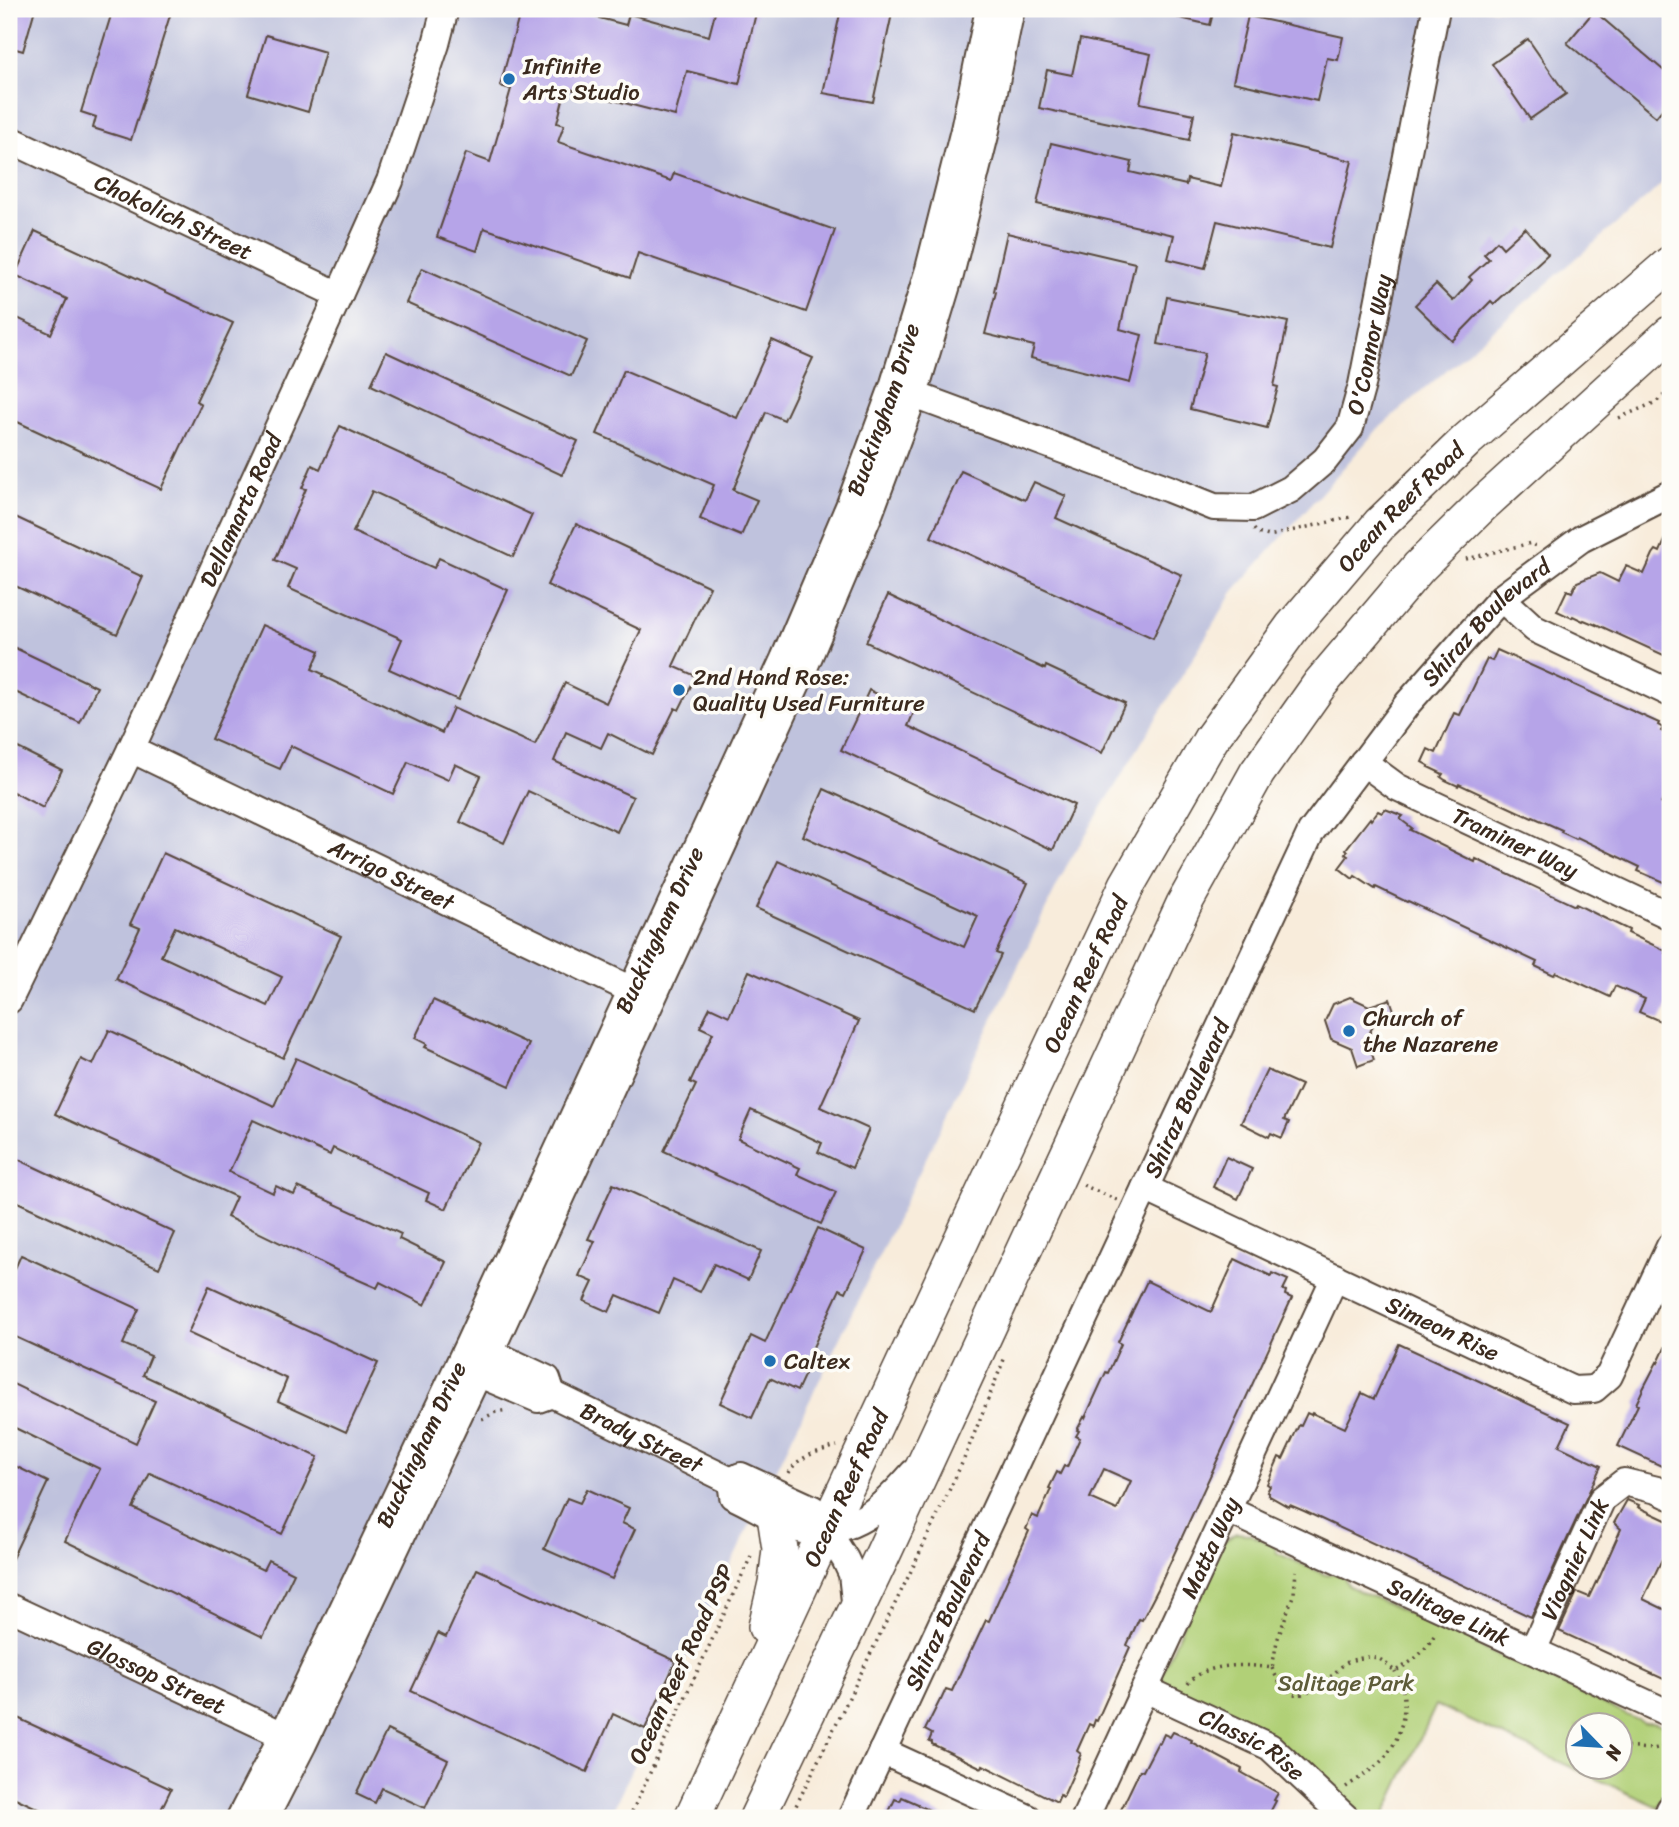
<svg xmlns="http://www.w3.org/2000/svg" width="1679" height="1827" font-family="Sriracha,sans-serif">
<rect width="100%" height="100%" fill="#fdfcf7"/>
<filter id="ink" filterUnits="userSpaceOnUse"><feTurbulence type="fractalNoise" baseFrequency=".0143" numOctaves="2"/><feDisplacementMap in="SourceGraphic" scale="14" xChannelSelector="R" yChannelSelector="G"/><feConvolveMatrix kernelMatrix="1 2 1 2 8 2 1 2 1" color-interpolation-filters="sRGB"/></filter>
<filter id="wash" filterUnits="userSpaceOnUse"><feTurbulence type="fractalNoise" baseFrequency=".00686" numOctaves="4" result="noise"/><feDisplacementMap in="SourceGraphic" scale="28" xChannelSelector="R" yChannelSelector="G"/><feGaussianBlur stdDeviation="1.57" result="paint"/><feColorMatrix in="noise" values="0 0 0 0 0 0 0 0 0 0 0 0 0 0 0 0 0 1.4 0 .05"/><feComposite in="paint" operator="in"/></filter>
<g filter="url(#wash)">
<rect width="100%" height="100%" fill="#f8ecdb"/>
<path fill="#bfc2dd" d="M9,9H1670V175L1651,194L1377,430L1233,592L1066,867L609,1818H9Z"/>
<path fill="#b1d077" stroke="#767d4a" stroke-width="2" fill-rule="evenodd" d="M1236,1533L1249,1534L1274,1545L1277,1553L1326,1575L1335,1573L1344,1577L1348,1586L1410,1614L1418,1610L1472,1636L1476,1645L1644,1723C1655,1720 1662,1724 1670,1732V1781L1658,1807L1436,1705L1383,1818H1362L1276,1741L1166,1688L1162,1674L1216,1547ZM1578,1726H1620V1768H1578Z"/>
<g id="blocks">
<g fill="#b6a4e8" fill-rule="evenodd">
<path d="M9,9H35L23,51L9,47Z"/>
<path d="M113,9H172L131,140L93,128L96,117L81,112Z"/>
<path d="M521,9H585L584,14L626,25L629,14L709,36L716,9H757L739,84L687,71L675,116L566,88L557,123L564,125L558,142L671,181L674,173L835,230L806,312L638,253L630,278L484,228L477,251L437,237L466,153L490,162L511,89L500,86Z"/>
<path d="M841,9H893L873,102L823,93Z"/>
<path d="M1167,9H1214L1210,25L1167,15Z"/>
<path d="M1594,11L1670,76V100L1656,117L1567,43Z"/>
<path d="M1248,16L1343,37L1338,60L1327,58L1317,101L1233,82Z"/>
<path d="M266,35L325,52L308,112L248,94Z"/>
<path d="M1080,39L1151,54L1140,103L1194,114L1189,140L1039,108L1047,70L1072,75Z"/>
<path d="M1528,39L1566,94L1530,119L1492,64Z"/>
<path d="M1234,132L1352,161L1330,248L1217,221L1205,268L1168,259L1174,235L1037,204L1051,143L1132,162L1130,172L1186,185L1187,179L1221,187Z"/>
<path d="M1525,228L1548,254L1494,304L1491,301L1452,341L1415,305L1436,284L1453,301L1472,280L1469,277L1489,259L1484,254L1497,241L1503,248Z"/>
<path d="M35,231L233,323L196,401L201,404L161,489L9,418V314L51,334L67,299L15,275Z"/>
<path d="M1007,233L1135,263L1120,329L1142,335L1130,383L1031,358L1034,346L985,334L996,292L994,291Z"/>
<path d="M422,268L587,341L571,376L406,303Z"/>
<path d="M1167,297L1288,322L1274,386L1278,387L1267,428L1190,409L1205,353L1158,344Z"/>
<path d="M772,340L813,358L784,420L766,412L733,490L757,500L741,536L700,519L714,485L597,434L624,370L737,418Z"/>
<path d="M386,352L578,441L562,475L371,385Z"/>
<path d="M340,426L532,515L513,557L372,491L353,532L434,568L439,558L508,590L458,700L389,669L402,639L288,588L296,569L275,560L306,489L302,488L312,465L320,469Z"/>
<path d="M961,471L1025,500L1034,482L1066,496L1056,518L1182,575L1153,638L931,537Z"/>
<path d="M9,514L143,577L117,634L9,583Z"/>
<path d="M576,524L710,587L673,666L696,676L679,710L675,708L652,755L608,733L601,748L566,732L554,761L633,797L617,832L528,791L504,843L460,822L481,776L455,764L448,780L408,762L393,794L291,746L280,769L211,739L262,625L320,651L312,669L323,674L322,676L442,733L453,708L535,745L565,683L606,703L641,630L547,585Z"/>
<path d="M1670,529V658L1596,624V625L1584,620L1583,621L1573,616L1572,618L1557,611L1567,590L1572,592L1577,582L1600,573L1618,582L1626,566L1644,574L1653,554L1656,550L1660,552Z"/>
<path d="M888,595L1045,669L1046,666L1125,703L1102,753L866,642Z"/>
<path d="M9,645L97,687L80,723L9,689Z"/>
<path d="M1497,650L1659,723L1658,725L1663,728L1661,731L1670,736V783L1661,804L1670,809V885L1638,871L1640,867L1577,837L1576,839L1561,832L1562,830L1533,817L1532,818L1459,784L1458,786L1445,780L1441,777L1443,774L1428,767L1429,766L1422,762L1428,749L1436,753L1454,713L1460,715L1487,659L1492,661Z"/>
<path d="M869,690L914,712L908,726L1074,805L1053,850L841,750Z"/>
<path d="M16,747L62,770L43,808L9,790V763Z"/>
<path d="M824,789L1028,883L996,953L1001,955L975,1009L756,908L778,861L964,947L978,916L803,836Z"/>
<path d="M1385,809L1403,816L1400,819L1412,828L1410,830L1475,862L1476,859L1575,906L1576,904L1604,918L1629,930L1628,933L1666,951L1665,953L1670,955V999L1660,1021L1639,1012L1645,999L1615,986L1610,997L1556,972L1554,975L1535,966L1537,962L1408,901L1407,902L1376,887L1375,889L1355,876L1353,879L1339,868L1348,856L1345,854L1348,851L1346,849L1370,818L1371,820L1378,811L1382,813Z"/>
<path d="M163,853L341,936L283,1058L116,979L140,928L130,924ZM175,927L282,977L268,1006L161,956Z"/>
<path d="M749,971L859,1021L820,1107L869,1129L852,1168L818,1152L822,1143L751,1110L738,1139L800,1168L797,1174L836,1192L821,1224L664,1151L696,1085L690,1082L713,1033L700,1027L710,1007L729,1016Z"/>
<path d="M1350,997L1369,1006L1390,999L1396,1016L1374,1023L1367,1039L1374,1060L1358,1066L1352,1048L1331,1039L1325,1021L1333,1004Z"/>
<path d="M433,1000L529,1044L510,1086L425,1047L427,1044L415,1038Z"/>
<path d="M109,1030L274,1106L296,1058L478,1142L446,1209L426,1200L429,1193L333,1148L330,1155L253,1120L229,1172L273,1193L276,1186L294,1195L298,1187L401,1234L399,1239L446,1262L425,1305L380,1282L377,1288L336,1270L227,1217L236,1197L55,1114L81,1059L93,1065Z"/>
<path d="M1267,1070L1301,1085L1284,1120L1289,1122L1282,1138L1271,1133L1269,1137L1241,1123Z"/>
<path d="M9,1155L175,1233L159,1268L9,1198Z"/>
<path d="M1226,1157L1252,1169L1238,1199L1213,1187Z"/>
<path d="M613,1184L761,1251L748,1280L714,1264L700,1292L673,1280L659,1313L617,1295L609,1312L584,1301L593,1282L579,1276L595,1241L588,1239Z"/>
<path d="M818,1228L866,1250L846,1292L840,1289L806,1362L810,1363L797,1391L770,1378L752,1418L720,1403L751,1336L765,1343Z"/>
<path d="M21,1255L139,1309L123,1344L151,1356L143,1375L318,1457L282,1534L150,1473L133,1508L263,1570L268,1560L294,1573L263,1637L65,1541L100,1469L9,1425V1382L136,1443L155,1401L9,1334V1282Z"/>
<path d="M1235,1259L1271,1276L1272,1273L1288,1280L1283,1290L1286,1291L1285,1295L1292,1298L1158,1589L1142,1620L1139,1619L1127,1645L1130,1647L1097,1721L1095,1720L1093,1726L1089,1724L1077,1751L1081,1754L1079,1758L1080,1759L1063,1797L1060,1795L1057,1802L983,1765L982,1768L932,1744V1742L929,1741L932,1734L925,1730L940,1700H941L946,1689L952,1691L971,1649L972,1650L986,1620L989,1621L1029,1531L1026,1529L1032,1515L1038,1518L1051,1489L1049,1488L1057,1472L1060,1474L1064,1466L1067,1467L1080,1438L1076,1436L1079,1431L1077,1430L1084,1417L1085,1418L1106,1372L1108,1373L1121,1344L1118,1342L1147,1281L1211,1312ZM1104,1469L1131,1481L1117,1510L1090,1498Z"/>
<path d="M209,1286L378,1363L346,1432L278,1401L287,1379L188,1333Z"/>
<path d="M1670,1337V1470L1618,1446L1638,1405L1636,1404L1643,1389L1657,1362L1658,1363Z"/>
<path d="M1399,1344L1570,1423L1559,1446L1601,1466L1531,1617L1304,1511L1290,1505L1289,1507L1268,1495L1269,1493L1267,1492L1270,1486L1267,1484L1279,1457L1283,1459L1299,1425L1301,1426L1307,1413L1311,1415L1312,1413L1345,1428L1362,1393L1374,1399Z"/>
<path d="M9,1463L48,1482L9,1565Z"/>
<path d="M587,1489L629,1508L622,1523L635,1529L612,1579L544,1549L567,1498L580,1503Z"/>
<path d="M1627,1500L1639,1505L1638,1507L1670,1522V1549L1667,1556L1664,1555L1643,1599L1670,1612V1682L1559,1631L1577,1592L1589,1597L1596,1582L1597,1583L1621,1529L1614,1523Z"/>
<path d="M477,1569L676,1661L645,1729L613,1714L587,1772L411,1691L438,1633L446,1637Z"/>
<path d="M9,1714L171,1789L157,1818H58L9,1795Z"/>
<path d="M387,1730L448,1760L425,1808L382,1788L375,1803L356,1794Z"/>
<path d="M1173,1732L1192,1740L1191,1742L1242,1769L1241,1772L1278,1793L1274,1800L1276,1801L1267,1818H1117L1140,1770L1143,1771L1158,1742L1160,1743L1164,1734L1170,1737Z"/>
<path d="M902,1797L918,1804V1805L947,1818H886L895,1799L900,1801Z"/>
</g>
</g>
</g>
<g filter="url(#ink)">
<use href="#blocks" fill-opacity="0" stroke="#57473a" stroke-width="2"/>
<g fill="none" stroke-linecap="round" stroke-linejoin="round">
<defs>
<g id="minor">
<path id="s1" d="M9,139L339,295"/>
<path id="s2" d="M898,389L1169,489L1214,507L1253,508L1291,489L1325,460L1350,428L1362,385L1436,9"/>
<path d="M1501,598L1535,629L1670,693"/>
<path id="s3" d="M131,749L646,997"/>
<path id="s4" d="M1363,762L1397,787L1670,916"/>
<path id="s5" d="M9,1000L131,749L339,295L390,181L436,44L445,9"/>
<path id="s6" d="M1145,1188L1573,1390L1594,1389L1609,1376L1670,1246"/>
<path d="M477,1346L547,1379L552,1394"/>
<path id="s7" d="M463,1367L538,1399L552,1394L731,1481"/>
<path d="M731,1481L733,1496C755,1506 780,1522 802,1530C807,1531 813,1531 818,1531C860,1530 887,1503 913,1473"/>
<path d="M731,1481L741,1476L813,1509L845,1559L852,1574L856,1610"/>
<path id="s8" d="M1228,1510L1670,1714"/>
<path id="s9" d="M9,1607L298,1742"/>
<path id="s10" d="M1533,1650L1602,1499L1624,1482L1657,1490L1670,1496"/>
<path id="s11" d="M1145,1689L1270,1747L1346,1818"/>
<path d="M882,1751L1028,1818"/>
<path d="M1667,1816L1670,1809"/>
<path id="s12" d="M240,1818L283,1735L469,1343L784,659L850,504L893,387L929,269L964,130L989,9"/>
<path d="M265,1818L303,1744L478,1374L490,1352L804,668L870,512L914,394L950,275L985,135L1011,9"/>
<path id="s13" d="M851,1818L1311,832L1408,703L1501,598L1581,539L1670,494"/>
<path id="s14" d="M1085,1818L1335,1277"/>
</g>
<g id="major">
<path d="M766,1627L776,1583L780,1549L775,1516"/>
<path id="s15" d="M692,1818L1127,885L1211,739L1293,626L1380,524L1467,440L1670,264"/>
<path d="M757,1818L883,1554L1184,904L1257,773L1320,684L1419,567L1482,505L1670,334"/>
</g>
</defs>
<use href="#minor" stroke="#57473a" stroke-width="30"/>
<use href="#major" stroke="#57473a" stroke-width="38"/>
<g stroke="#57473a" stroke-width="3.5" stroke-dasharray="2 5" stroke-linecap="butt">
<path d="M1619,418L1656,402L1670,390"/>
<path d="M1254,529L1257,533L1269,536L1351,517"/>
<path d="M1466,559L1531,543L1535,546"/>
<path d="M1083,1185L1117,1200"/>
<path d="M482,1419L496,1412L508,1410"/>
<path d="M789,1473C797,1456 820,1451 837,1446"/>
<path d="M1272,1668C1287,1702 1302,1701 1329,1678C1335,1673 1340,1667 1346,1663C1353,1659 1364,1657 1372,1657C1382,1658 1388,1666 1395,1671C1416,1660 1423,1653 1436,1633"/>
<path d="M1188,1684C1204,1662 1247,1664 1272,1668L1277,1641L1294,1593L1296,1571"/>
<path d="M1620,1747L1653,1749L1670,1745"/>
<path d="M1346,1787C1356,1780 1368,1773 1378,1764C1398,1747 1409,1713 1402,1687C1401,1681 1397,1676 1395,1671"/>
<path d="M629,1818L752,1554"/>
<path d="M790,1818L913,1567L964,1459L1005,1357"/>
</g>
<use href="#minor" stroke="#fff" stroke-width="26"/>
<use href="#major" stroke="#fff" stroke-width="35"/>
</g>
</g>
<g fill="#1f6fb2" stroke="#fdfcf7" stroke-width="2.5">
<circle cx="509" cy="79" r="7"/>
<circle cx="679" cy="690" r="7"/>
<circle cx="1349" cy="1031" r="7"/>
<circle cx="770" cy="1361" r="7"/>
</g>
<g text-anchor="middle" stroke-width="7" stroke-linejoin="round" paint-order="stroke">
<g font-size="23" fill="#3b2a1e" stroke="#fdfcf7" text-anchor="start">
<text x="523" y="74">Infinite<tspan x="523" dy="26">Arts Studio</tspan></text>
<text x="693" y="685">2nd Hand Rose:<tspan x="693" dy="26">Quality Used Furniture</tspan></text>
<text x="1363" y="1026">Church of<tspan x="1363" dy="26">the Nazarene</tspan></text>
<text x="784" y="1369">Caltex</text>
</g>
<g font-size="23" fill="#3b2a1e" stroke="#fdfcf7">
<text dy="8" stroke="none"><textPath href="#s1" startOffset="182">Chokolich Street</textPath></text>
<text dy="8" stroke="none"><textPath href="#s2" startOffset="590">O'Connor Way</textPath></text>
<text dy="8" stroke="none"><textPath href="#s12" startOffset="1549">Buckingham Drive</textPath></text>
<text dy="8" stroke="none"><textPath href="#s15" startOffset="1498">Ocean Reef Road</textPath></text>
<text dy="8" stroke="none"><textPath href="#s5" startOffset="542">Dellamarta Road</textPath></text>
<text dy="8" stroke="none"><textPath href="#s13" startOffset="1362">Shiraz Boulevard</textPath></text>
<text dy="8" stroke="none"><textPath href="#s4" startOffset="173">Traminer Way</textPath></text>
<text dy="8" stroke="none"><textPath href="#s3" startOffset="289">Arrigo Street</textPath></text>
<text dy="8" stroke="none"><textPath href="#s12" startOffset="982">Buckingham Drive</textPath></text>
<text dy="8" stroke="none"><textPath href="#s15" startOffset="931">Ocean Reef Road</textPath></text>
<text dy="8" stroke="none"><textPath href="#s13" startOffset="794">Shiraz Boulevard</textPath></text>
<text dy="8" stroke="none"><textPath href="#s6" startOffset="329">Simeon Rise</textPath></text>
<text dy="8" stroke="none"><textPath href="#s7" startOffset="196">Brady Street</textPath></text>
<text dy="8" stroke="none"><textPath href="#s12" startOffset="415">Buckingham Drive</textPath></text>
<text dy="8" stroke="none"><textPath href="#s15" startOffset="364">Ocean Reef Road</textPath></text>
<text dy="8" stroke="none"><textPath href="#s14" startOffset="298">Matta Way</textPath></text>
<text dy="8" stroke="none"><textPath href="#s10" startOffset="100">Viognier Link</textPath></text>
<text dy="8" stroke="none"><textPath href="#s13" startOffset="228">Shiraz Boulevard</textPath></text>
<text dy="8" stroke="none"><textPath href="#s8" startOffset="243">Salitage Link</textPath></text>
<text transform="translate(681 1664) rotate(-65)" y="8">Ocean Reef Road PSP</text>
<text dy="8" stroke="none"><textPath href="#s9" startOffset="163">Glossop Street</textPath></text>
<text dy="8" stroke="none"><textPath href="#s11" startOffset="121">Classic Rise</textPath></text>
</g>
<g font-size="23" fill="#5e5c39" stroke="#fdfcf7">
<text x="1346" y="1691">Salitage Park</text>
</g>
</g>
<rect width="1679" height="1827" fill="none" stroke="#fdfcf7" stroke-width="35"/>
<g transform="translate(1599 1746) rotate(115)"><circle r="33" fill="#fdfcf7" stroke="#afa8a0" stroke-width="2"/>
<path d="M0-5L12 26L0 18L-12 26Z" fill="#1f6fb2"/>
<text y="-10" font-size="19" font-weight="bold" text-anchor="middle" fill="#3b2a1e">N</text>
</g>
</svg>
